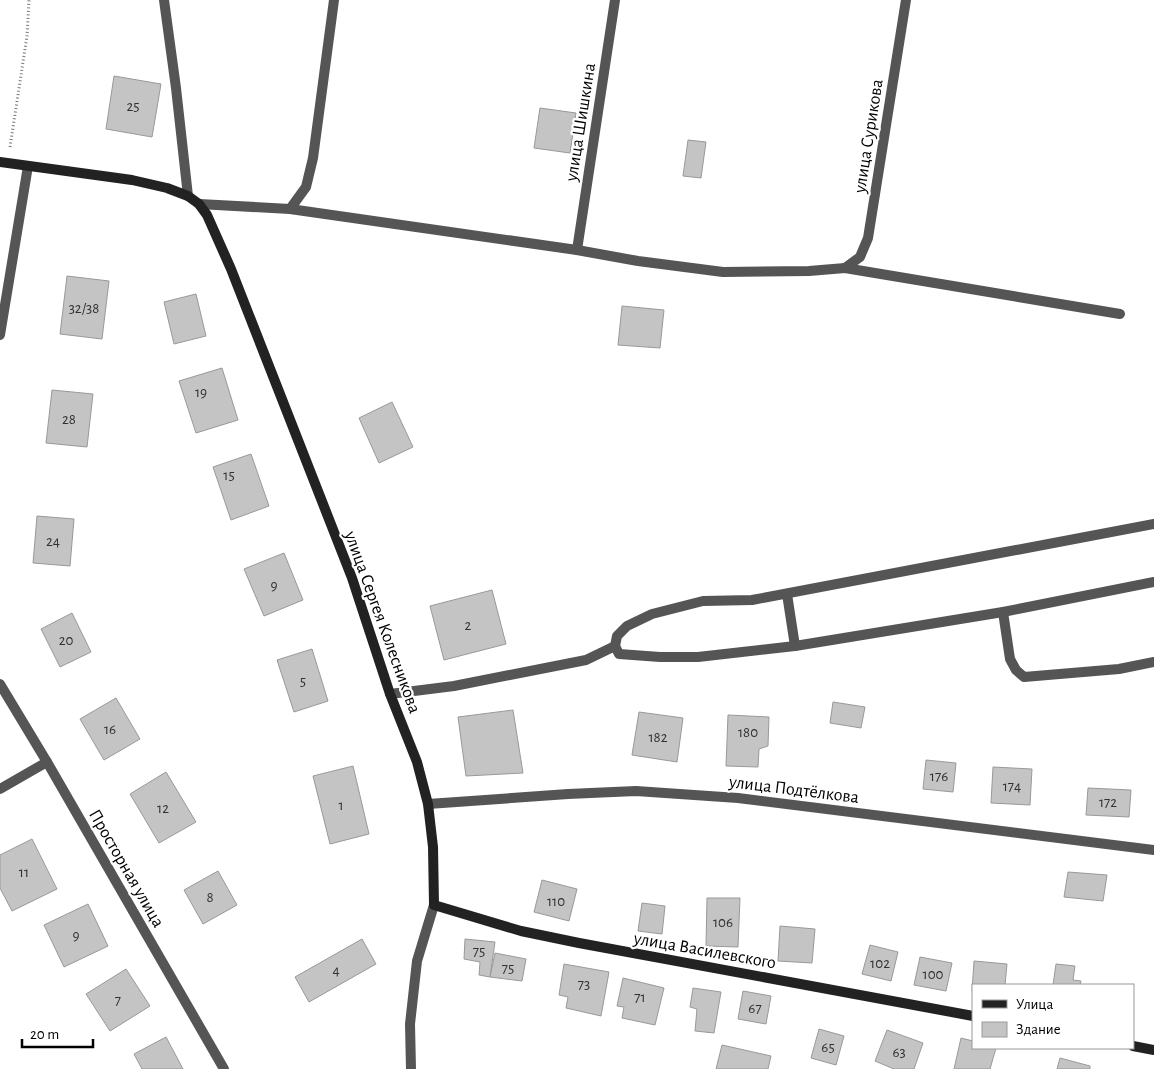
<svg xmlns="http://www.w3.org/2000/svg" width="1154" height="1069" font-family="'Alegreya Sans',sans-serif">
<rect width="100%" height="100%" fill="#fff"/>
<g fill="#c4c4c4" stroke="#999">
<path d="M114,76L161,84L152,137L106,129Z"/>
<path d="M540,108L576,113L570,153L534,148Z"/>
<path d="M688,140L706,142L701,178L683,176Z"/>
<path d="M67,276L109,281L102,339L60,334Z"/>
<path d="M196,294L206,336L174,344L164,302Z"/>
<path d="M622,306L664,310L660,348L618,345Z"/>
<path d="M222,368L238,420L196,433L179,381Z"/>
<path d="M52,390L93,394L87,447L46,443Z"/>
<path d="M392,402L413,447L379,463L359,418Z"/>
<path d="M251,454L269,506L231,520L213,467Z"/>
<path d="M37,516L74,519L70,566L33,563Z"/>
<path d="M284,553L303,600L264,616L244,569Z"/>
<path d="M492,590L506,644L444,660L430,606Z"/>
<path d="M72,613L91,652L60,667L41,629Z"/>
<path d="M312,649L328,701L294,712L277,660Z"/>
<path d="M116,698L140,739L104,760L80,719Z"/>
<path d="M833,702L865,707L861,728L830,723Z"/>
<path d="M513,710L523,773L466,776L458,717Z"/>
<path d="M639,712L683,718L677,762L632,755Z"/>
<path d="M728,715L769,717L768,746L759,749L758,767L726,766Z"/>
<path d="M926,760L956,763L953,792L923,789Z"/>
<path d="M353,766L369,834L330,844L313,776Z"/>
<path d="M993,767L1032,769L1030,805L991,803Z"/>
<path d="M166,772L196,822L159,843L130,794Z"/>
<path d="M1088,788L1131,790L1129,817L1086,815Z"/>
<path d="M32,839L57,889L12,911L0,888V855Z"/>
<path d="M218,871L237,905L203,924L184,890Z"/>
<path d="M1068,872L1107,875L1103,901L1064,897Z"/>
<path d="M542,880L577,889L569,921L534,912Z"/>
<path d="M707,898H740L738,947L706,946Z"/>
<path d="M642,903L665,906L662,934L638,931Z"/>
<path d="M88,904L108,946L64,967L44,925Z"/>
<path d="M780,926L815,929L812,963L778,961Z"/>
<path d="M362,939L376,964L309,1002L295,977Z"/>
<path d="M465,939L495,942L490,977L479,975L480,962L464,959Z"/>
<path d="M870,945L898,952L891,981L862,974Z"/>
<path d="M495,953L526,959L522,981L490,977Z"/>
<path d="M920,957L952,963L946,991L914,985Z"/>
<path d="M974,961L1007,964L1005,985H973V991H972Z"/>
<path d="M564,964L609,972L601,1016L566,1008L568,997L559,995Z"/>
<path d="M1056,964L1075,966L1073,980L1081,981L1080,985H1053Z"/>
<path d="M126,969L150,1006L110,1031L86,994Z"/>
<path d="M623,978L664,988L655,1025L622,1018L624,1007L617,1006Z"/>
<path d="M693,988L721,992L714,1033L695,1031L697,1009L690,1007Z"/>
<path d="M743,991L771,996L766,1024L738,1019Z"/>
<path d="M819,1029L844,1036L836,1065L811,1058Z"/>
<path d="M887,1030L923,1043L914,1069H894L875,1061Z"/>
<path d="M166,1037L183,1069H142L134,1054Z"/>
<path d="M961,1038L973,1041V1048H996L990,1069H954Z"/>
<path d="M722,1045L771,1056L768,1069H716Z"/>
<path d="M1060,1058L1090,1066V1069H1057Z"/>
</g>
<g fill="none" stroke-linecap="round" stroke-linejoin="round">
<path stroke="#777" stroke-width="3" stroke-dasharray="1 2.5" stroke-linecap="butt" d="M10,147L27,36L29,0"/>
<g stroke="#555" stroke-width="10">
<path d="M787,594L795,646"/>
<path d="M1003,612L1010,659L1016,670L1024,677L1119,669L1154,662"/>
<path d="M615,646L617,636L627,626L652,614L703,601L752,600L1154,524"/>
<path d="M390,694L454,686L586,660L615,646L619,654L660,657H698L795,646L1003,612L1154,582"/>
</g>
<g stroke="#555" stroke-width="10">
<path d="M164,0L176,88L188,196"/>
<path d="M199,204L290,209L577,250L638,261L723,272L809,271L845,268L1120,314"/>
<path d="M290,209L306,187L313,158L334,0"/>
<path d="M577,250L615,0"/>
<path d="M845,268L860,257L868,238L906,0"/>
<path d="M0,335L28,166"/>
<path d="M0,684L47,762L224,1069"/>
<path d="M0,789L47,762"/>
<path d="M428,804L568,794L636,791L738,798L1154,850"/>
<path d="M411,1069L410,1024L417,961L434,905"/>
</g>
<g stroke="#222" stroke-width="10">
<path d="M0,162L132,180L167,188L188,196L199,204L207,215L231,269L352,578L390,694L417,762L428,804L433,847L434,905L521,931L579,943L973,1016"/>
<path d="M1133,1046L1154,1050"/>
</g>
</g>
<g text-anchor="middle" stroke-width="4.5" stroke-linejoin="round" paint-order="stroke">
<g font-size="15" fill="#313131">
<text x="133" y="111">25</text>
<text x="84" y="313">32/38</text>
<text x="201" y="397">19</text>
<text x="69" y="424">28</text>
<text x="229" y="480">15</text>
<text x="53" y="546">24</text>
<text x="274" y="590">9</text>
<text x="468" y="630">2</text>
<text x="66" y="645">20</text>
<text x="303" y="686">5</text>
<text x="110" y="734">16</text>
<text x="748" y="737">180</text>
<text x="658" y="742">182</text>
<text x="939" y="781">176</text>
<text x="1012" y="791">174</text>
<text x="1108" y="807">172</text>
<text x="341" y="810">1</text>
<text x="163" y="813">12</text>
<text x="24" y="877">11</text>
<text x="210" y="902">8</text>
<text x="556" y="906">110</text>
<text x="723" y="927">106</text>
<text x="76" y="940">9</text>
<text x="479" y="956">75</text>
<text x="880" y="968">102</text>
<text x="508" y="973">75</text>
<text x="336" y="975">4</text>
<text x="933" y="979">100</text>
<text x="584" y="989">73</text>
<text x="640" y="1002">71</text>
<text x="118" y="1005">7</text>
<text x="755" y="1013">67</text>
<text x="828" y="1052">65</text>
<text x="899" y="1057">63</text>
</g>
<g font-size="18" fill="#000" stroke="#fff">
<text transform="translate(580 122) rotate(-81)" y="6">улица Шишкина</text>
<text transform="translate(868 136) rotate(-81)" y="6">улица Сурикова</text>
<text transform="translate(383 622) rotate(70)" y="6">улица Сергея Колесникова</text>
<text transform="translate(794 789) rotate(7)" y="6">улица Подтёлкова</text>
<text transform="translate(127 868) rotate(60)" y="6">Просторная улица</text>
<text transform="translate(705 950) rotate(10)" y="6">улица Василевского</text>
</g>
</g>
<rect x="972" y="984" width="162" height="65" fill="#ffffff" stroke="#999999"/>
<rect x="982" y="1000" width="25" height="8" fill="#222222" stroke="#999999"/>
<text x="1016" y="1009" font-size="15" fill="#000000">Улица</text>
<rect x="982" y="1022" width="25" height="15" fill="#c4c4c4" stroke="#999999"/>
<text x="1016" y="1034" font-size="15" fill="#000000">Здание</text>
<path d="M22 1039v8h71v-8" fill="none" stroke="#000000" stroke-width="2.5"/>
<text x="30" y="1039" font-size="15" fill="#000000" stroke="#ffffff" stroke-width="4" paint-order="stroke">20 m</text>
</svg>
